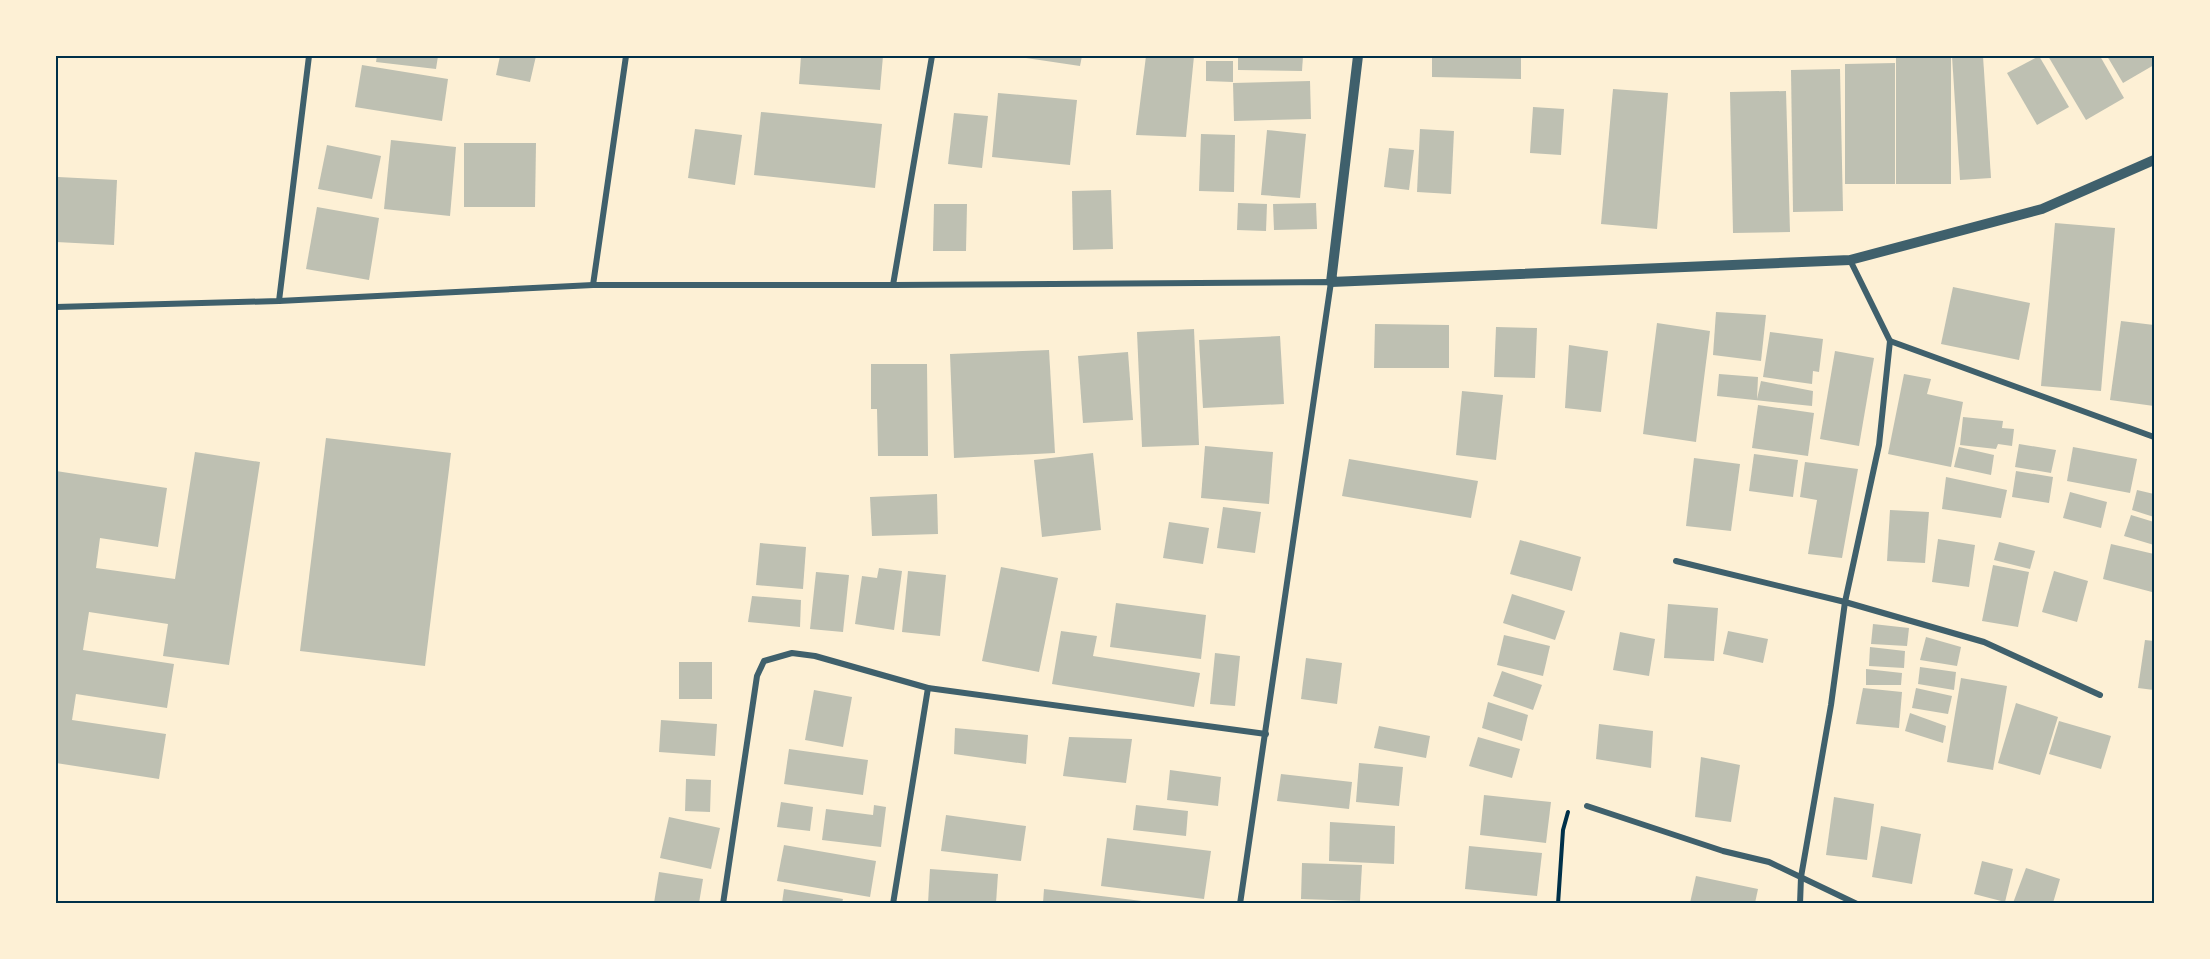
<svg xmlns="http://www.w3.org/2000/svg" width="2210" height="959" font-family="Georgia,serif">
<rect width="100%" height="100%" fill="#fdf0d5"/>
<g fill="#bec0b2">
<path d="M377,56H438L436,69L376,62Z"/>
<path d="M500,56H536L530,82L496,75Z"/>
<path d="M801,56H883L880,90L799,84Z"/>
<path d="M1013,56H1082L1080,66Z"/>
<path d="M1146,56H1194L1186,137L1136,135Z"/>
<path d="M1238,56H1303L1302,71L1238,70Z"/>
<path d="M1432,56H1521V79L1432,77Z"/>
<rect x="1896" y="56" width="55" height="128"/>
<path d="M1952,56H1983L1991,178L1960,180Z"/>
<path d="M2039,56L2069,107L2037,125L2007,73Z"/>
<path d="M2048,56H2100L2124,98L2086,120Z"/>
<path d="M2107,56H2151L2154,65L2123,83Z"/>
<path d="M1206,61H1233V82L1206,81Z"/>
<path d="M1895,63V184H1845V64Z"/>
<path d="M362,65L448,79L442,121L355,107Z"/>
<path d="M1840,69L1843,211L1793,212L1791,70Z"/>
<path d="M1310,81L1311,119L1234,121L1233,83Z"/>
<path d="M1613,89L1668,93L1657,229L1601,224Z"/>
<path d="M1786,91L1790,232L1733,233L1730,92Z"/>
<path d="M998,93L1077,100L1070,165L992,157Z"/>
<path d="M1533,107L1564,109L1561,155L1530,153Z"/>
<path d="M761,112L882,124L875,188L754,175Z"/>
<path d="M954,113L988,116L982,168L948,164Z"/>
<path d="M695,129L742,135L735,185L688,178Z"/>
<path d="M1420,129L1454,131L1451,194L1417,192Z"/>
<path d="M1267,130L1306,134L1300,198L1261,195Z"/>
<path d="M1201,134L1235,135L1234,192L1199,191Z"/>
<path d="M391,140L456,147L450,216L384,209Z"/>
<path d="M464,143H536L535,207H464Z"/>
<path d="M327,145L381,156L372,199L318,189Z"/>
<path d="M1389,148L1414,150L1409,190L1384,187Z"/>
<path d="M58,177L117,180L114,245L56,242Z"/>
<path d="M1111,190L1113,249L1073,250L1072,191Z"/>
<path d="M1238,203L1267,204L1266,231L1237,230Z"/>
<path d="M1316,203L1317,229L1274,230L1273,204Z"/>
<path d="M934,204H967L966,251H933Z"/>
<path d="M317,207L379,218L369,280L306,269Z"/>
<path d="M2055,223L2115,228L2101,391L2041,386Z"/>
<path d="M1953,287L2030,303L2019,360L1941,344Z"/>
<path d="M1716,312L1766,315L1761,361L1713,355Z"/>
<path d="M2121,321L2154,325V406L2110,400Z"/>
<path d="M1657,323L1710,331L1696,442L1643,434Z"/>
<path d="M1375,324L1449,325V368H1374Z"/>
<path d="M1496,327L1537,328L1535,378L1494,377Z"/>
<path d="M1194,329L1199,445L1142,447L1137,332Z"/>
<path d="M1770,332L1823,339L1819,372L1813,371L1812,384L1763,377Z"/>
<path d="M1280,336L1284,404L1203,408L1199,340Z"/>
<path d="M1569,345L1608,351L1601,412L1565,408Z"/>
<path d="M1049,350L1055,453L954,458L950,354Z"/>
<path d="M1835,351L1874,358L1859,446L1820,439Z"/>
<path d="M1128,352L1133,420L1083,423L1078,356Z"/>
<path d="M871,364H927L928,456H878L877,409H871Z"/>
<path d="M1719,374L1758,377L1757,399L1761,381L1813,391L1812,406L1717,396Z"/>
<path d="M1904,374L1931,379L1927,394L1963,402L1951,467L1888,454Z"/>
<path d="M1462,391L1503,395L1496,460L1456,455Z"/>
<path d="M1758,405L1814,413L1808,456L1752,448Z"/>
<path d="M1963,417L2003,421L2002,428L2014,429L2012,446L1998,444L1996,449L1960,445Z"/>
<path d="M326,438L451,453L425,666L300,651Z"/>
<path d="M2019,444L2056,450L2051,473L2015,467Z"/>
<path d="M1205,446L1273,452L1269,504L1201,498Z"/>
<path d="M1959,447L1994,455L1991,475L1954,467Z"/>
<path d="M2073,447L2137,459L2130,493L2067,481Z"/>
<path d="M195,452L260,462L229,665L163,656L168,624L89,612L83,650L174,664L167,708L76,694L72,720L166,734L159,779L56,763V471L167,488L158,547L100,538L96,568L175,579Z"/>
<path d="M1093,453L1101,530L1042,537L1034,460Z"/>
<path d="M1754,454L1798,460L1793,497L1749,491Z"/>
<path d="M1694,458L1740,464L1731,531L1686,526Z"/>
<path d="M1349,459L1478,481L1471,518L1342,496Z"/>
<path d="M1805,462L1858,469L1842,558L1808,554L1817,500L1800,497Z"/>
<path d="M2016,471L2053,477L2049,503L2012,497Z"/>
<path d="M1946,477L2007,490L2001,518L1942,509Z"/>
<path d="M2137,490L2154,494V517L2132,510Z"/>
<path d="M2070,492L2107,502L2101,528L2063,518Z"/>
<path d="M937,494L938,534L872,536L870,497Z"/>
<path d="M1223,507L1261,512L1255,553L1217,548Z"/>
<path d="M1890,510L1929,512L1925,563L1887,561Z"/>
<path d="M2131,515L2154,522V545L2124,536Z"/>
<path d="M1169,522L1209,528L1203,564L1163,558Z"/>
<path d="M1938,539L1975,545L1969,587L1932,582Z"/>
<path d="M1520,540L1581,557L1572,591L1510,574Z"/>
<path d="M1999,542L2035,551L2030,569L1994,560Z"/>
<path d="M760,543L806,547L803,589L756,585Z"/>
<path d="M2111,544L2154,554V582L2152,592L2103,579Z"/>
<path d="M1993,565L2029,572L2018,627L1982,621Z"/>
<path d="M1001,567L1058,578L1039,672L982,661Z"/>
<path d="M879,568L902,571L894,630L855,624L862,576L877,578Z"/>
<path d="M908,571L946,575L940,636L902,632Z"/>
<path d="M2054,571L2088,581L2077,622L2042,612Z"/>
<path d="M816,572L849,575L843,632L810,629Z"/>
<path d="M1512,594L1565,611L1555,640L1503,623Z"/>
<path d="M752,596L801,600L800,627L748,622Z"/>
<path d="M1116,603L1206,615L1201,659L1110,647Z"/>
<path d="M1668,604L1718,608L1714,661L1664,658Z"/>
<path d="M1873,624L1909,628L1907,646L1871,644Z"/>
<path d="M1061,631L1097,636L1093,656L1200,673L1194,707L1052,684Z"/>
<path d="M1728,631L1768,639L1763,663L1723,654Z"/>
<path d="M1620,632L1655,639L1649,676L1613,670Z"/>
<path d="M1504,635L1550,646L1543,676L1497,665Z"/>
<path d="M1926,637L1961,647L1957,666L1920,660Z"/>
<path d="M2145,640L2154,641V690L2138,688Z"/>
<path d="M1870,647L1905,651L1904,668L1869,666Z"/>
<path d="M1215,653L1240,656L1235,706L1210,704Z"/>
<path d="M1306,658L1342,663L1337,704L1301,699Z"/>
<rect x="679" y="662" width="33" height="37"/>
<path d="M1920,667L1956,672L1954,690L1918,684Z"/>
<path d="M1866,669L1902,673L1901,685H1866Z"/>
<path d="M1502,671L1542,685L1533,710L1493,696Z"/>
<path d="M1961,678L2007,686L1993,770L1947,762Z"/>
<path d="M1863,688L1902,692L1899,728L1856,724Z"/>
<path d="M1916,688L1952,696L1948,714L1912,708Z"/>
<path d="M814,690L852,697L843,747L805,740Z"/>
<path d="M1488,702L1528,715L1522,741L1482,728Z"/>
<path d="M2016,703L2058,717L2040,775L1998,763Z"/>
<path d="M1910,713L1946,726L1943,743L1905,731Z"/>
<path d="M661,720L717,724L715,756L659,752Z"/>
<path d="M2059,721L2111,736L2101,769L2049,754Z"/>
<path d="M1599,724L1653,731L1651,768L1596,759Z"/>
<path d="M1379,726L1430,736L1426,758L1374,748Z"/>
<path d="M955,728L1028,735L1026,764L954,754Z"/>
<path d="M1069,737L1132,739L1126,783L1063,776Z"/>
<path d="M1478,737L1520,749L1512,778L1469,766Z"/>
<path d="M789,749L868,760L863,795L784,784Z"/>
<path d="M1701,757L1740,765L1731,822L1695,817Z"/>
<path d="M1359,763L1403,767L1399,806L1356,802Z"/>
<path d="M1170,770L1221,777L1218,806L1167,800Z"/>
<path d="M1281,774L1352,782L1349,809L1277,801Z"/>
<path d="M686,779L711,780L710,812L685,811Z"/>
<path d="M1484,795L1551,802L1546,843L1480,835Z"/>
<path d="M1834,797L1874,804L1867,860L1826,855Z"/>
<path d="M781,802L813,807L810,831L777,827Z"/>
<path d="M874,805L886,807L881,847L822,840L826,809L873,815Z"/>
<path d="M1136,805L1188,811L1186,836L1133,830Z"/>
<path d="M946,815L1026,826L1021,861L941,851Z"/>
<path d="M669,817L720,828L711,869L660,858Z"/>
<path d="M1330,822L1395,826L1394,864L1329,861Z"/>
<path d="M1881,826L1921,834L1912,884L1872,877Z"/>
<path d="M1107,838L1211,851L1204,899L1101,886Z"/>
<path d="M784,845L876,861L870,897L777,881Z"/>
<path d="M1469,846L1542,853L1537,896L1465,889Z"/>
<path d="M1982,861L2013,869L2005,902L1974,894Z"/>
<path d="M1302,863L1362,865L1360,901L1301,899Z"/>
<path d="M2026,868L2060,879L2053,903H2013Z"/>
<path d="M930,869L998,874L996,903H928Z"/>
<path d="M659,872L703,879L699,903H654Z"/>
<path d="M1696,876L1758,889L1755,903H1690Z"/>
<path d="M784,889L843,899L842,903H782Z"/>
<path d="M1044,889L1150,902V903H1043Z"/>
</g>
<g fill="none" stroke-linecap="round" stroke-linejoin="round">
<path stroke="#003049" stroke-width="4" d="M1558,904L1563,830L1568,812"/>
<g stroke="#3f606c" stroke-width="6">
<path d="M1850,260L1890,341L2154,437"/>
<path d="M593,285L626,56"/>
<path d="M893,285L932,56"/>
<path d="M279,301L309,56"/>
<path d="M56,307L279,301L593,285H893L1331,282L1240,904"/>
<path d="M1676,561L1845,602L1984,642L2100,695"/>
<path d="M1587,806L1723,851L1769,862L1857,904"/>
<path d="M723,904L757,676L764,661L792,653L815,656L928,688L1266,734"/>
<path d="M893,904L928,688"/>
<path d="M1800,904L1801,877L1831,705L1845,602L1879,445L1890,341"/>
</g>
<path stroke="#3f606c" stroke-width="10" d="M1358,56L1331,282L1850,260L2042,209L2154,160"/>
</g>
<rect width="2210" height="959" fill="none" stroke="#fdf0d5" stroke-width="114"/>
<rect x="57" y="57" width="2096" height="845" fill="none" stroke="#003049" stroke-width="2"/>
</svg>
